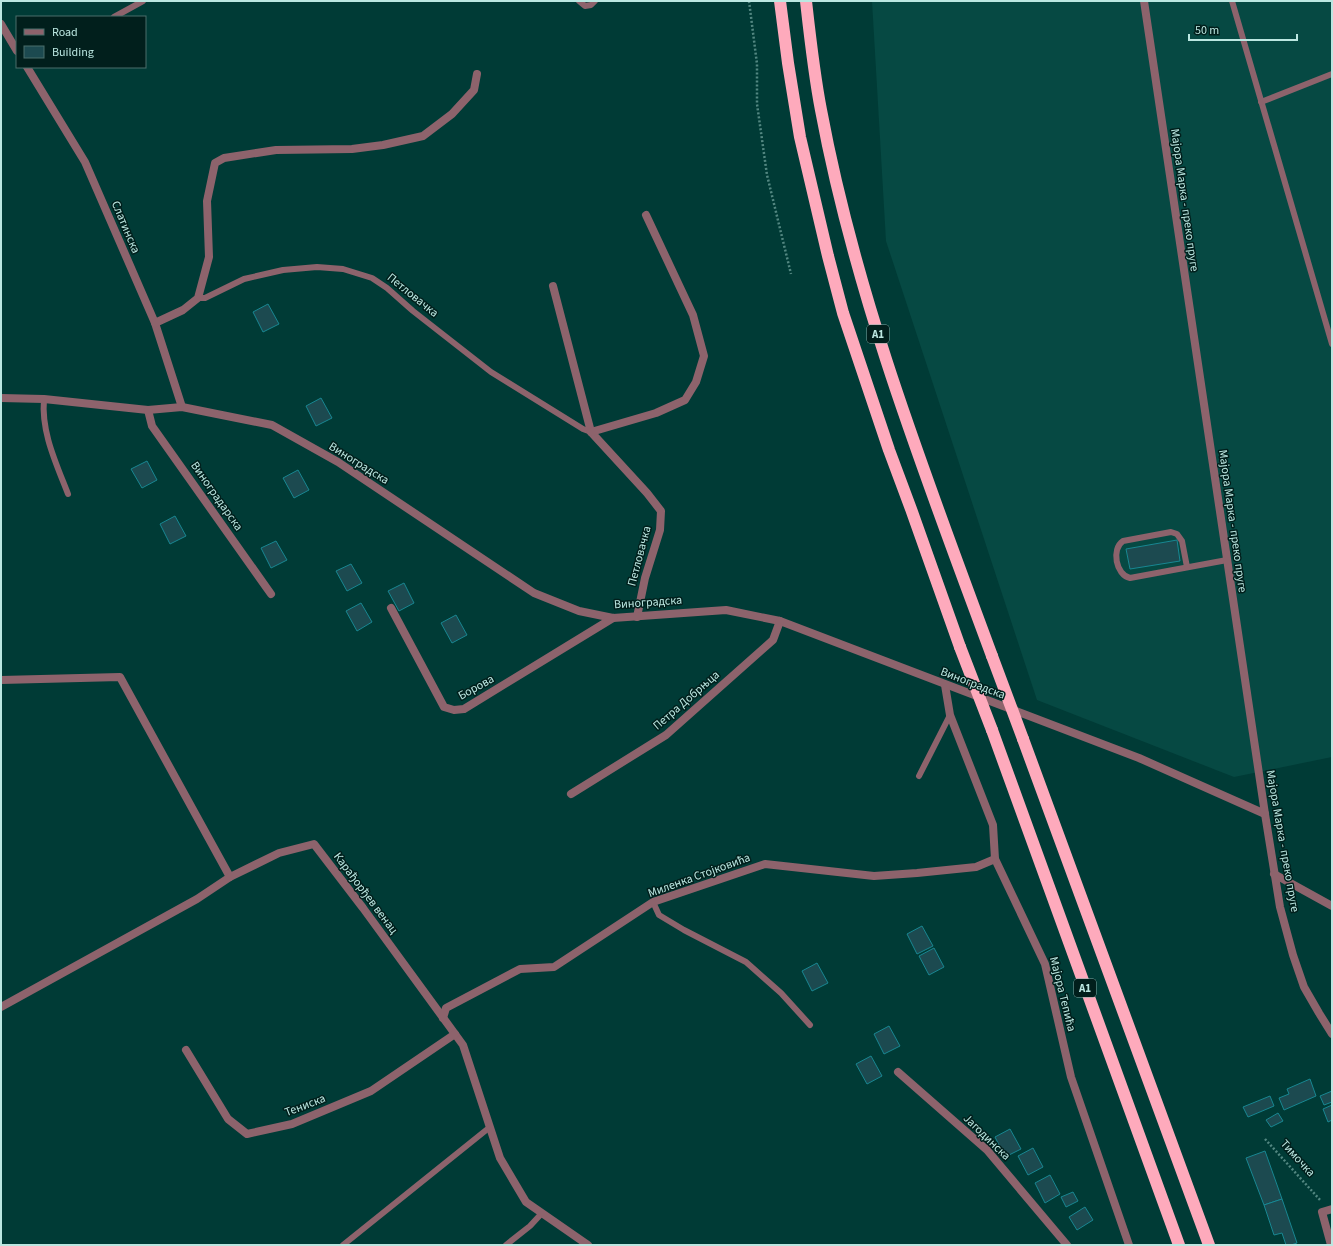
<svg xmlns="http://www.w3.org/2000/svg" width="1333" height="1246" font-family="'Source Sans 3',sans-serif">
<rect width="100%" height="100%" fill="#003b36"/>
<path fill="#064943" d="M872,1H1332V757L1234,777L1037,700L886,241Z"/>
<g fill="#1c4a50" stroke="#188792">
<path d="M268,304L279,324L263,332L253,312Z"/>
<path d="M321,398L332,418L316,426L306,406Z"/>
<path d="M147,461L157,480L142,488L131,469Z"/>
<path d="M298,470L309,490L294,498L283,478Z"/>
<path d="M175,516L186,536L170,544L160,524Z"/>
<path d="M1177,540L1180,561L1130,569L1126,549Z"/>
<path d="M276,541L287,560L271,568L261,548Z"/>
<path d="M351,564L362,583L347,591L336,571Z"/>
<path d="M404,583L414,603L399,611L388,591Z"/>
<path d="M361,603L372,622L357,631L346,611Z"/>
<path d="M456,615L467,635L452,643L441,623Z"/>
<path d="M922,926L933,946L917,954L907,934Z"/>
<path d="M934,948L944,967L929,975L919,956Z"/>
<path d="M817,963L828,983L812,991L802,971Z"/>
<path d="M889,1026L900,1046L884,1054L874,1034Z"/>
<path d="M871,1056L882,1076L867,1084L856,1064Z"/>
<path d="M1310,1079L1316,1096L1284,1110L1279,1098L1289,1094L1287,1089Z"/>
<path d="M1332,1091V1102L1324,1105L1320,1096Z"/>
<path d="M1270,1096L1274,1106L1248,1117L1243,1107Z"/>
<path d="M1332,1105V1120L1328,1122L1323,1109Z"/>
<path d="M1278,1113L1283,1121L1271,1127L1266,1120Z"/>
<path d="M1010,1129L1021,1149L1005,1157L995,1137Z"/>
<path d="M1033,1148L1043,1167L1028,1175L1018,1156Z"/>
<path d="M1265,1151L1282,1199L1264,1205L1246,1158Z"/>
<path d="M1050,1175L1060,1194L1045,1203L1035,1183Z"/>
<path d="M1073,1192L1078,1201L1066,1207L1061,1197Z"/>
<path d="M1282,1199L1297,1243L1291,1245H1286L1282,1233L1274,1235L1264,1205Z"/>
<path d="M1085,1207L1093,1220L1077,1230L1069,1217Z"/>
</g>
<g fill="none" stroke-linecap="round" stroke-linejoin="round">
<g stroke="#528781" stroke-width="2.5" stroke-dasharray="2 2" stroke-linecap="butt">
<path d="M749,1L757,64V104L767,175L791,274"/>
<path d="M1265,1139L1321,1201"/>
</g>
<g stroke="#8d636c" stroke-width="6">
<path d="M579,1L585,6L591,5L595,1"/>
<path d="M1232,1L1332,344"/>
<path d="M114,17L143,1"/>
<path d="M1261,102L1332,74"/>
<path d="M198,298H205L244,279L283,270L317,267L343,269L372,278L387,288L413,311L491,372L583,429L591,432"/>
<path d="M44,399C41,432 56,463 68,494"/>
<path d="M1187,567L1182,541L1177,534L1171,532L1123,541C1111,549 1116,575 1130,578L1227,560"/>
<path d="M919,776L950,715"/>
<path d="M653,902L659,915L684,930L746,962L781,993L810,1025"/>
<path d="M343,1245L490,1127"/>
<path d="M506,1245L530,1226L542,1213"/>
</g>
<g stroke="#8d636c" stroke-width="8">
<path d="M1,24L17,51"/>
<path d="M27,67L85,162L155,323L182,407"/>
<path d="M553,286L591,432L647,493L661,511L660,530L645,578L637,617"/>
<path d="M155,323L183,310L198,298L209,257L207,201L215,163L224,158L276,150L352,149L383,145L423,136L452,114L474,90L477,74"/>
<path d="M1,398L44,399L148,410L182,407L272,425L338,462L534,593L579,611L613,618L726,610L780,621L1139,758L1265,814"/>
<path d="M148,410L152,426L271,594"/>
<path d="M591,432L656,413L685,400L696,382L704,356L693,315L646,215"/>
<path d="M391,608L444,707L454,710L464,709L613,618"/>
<path d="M1,680L120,677L230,877"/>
<path d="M945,685L950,715L993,825L995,859L1045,964L1071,1077L1129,1245"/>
<path d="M571,794L666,735L773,640L780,621"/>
<path d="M1274,874L1332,906"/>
<path d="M1,1007L197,899L230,877L279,853L314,844L363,908L463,1045L500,1158L526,1202L588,1245"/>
<path d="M443,1018L446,1008L520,969L554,967L653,902L765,864L874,876L917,873L976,867L995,859"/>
<path d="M186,1050L228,1119L247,1134L292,1124L371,1091L455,1034"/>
<path d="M898,1072L987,1150L1067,1245"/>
<path d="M1331,1245L1322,1212L1332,1209"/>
</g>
<path stroke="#8d636c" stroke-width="8" d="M1144,1L1265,814L1280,907L1293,955L1304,987L1319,1013L1332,1034"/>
<g stroke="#feaabc" stroke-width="12">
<path d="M780,1L788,63L800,137L828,256L843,313L889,450L911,509L960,647"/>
<path d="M806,1C810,37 814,74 821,110C856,298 926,477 992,656"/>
<path d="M992,730L1179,1245"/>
<path d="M1023,739L1209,1245"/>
</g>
<g stroke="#feaabc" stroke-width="12">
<path d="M960,647L992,730"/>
<path d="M992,656L1023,739"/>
</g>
</g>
<g text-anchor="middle" stroke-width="3" stroke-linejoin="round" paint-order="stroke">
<g fill="#011f1c" stroke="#83aba6" stroke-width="1">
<rect x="867" y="325" width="22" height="18" rx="3"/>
<rect x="1074" y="979" width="22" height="18" rx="3"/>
</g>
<g font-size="11" font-weight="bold" fill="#bbe7e1">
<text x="878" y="338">A1</text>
<text x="1085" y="992">A1</text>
</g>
<g font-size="12" fill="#bbe7e1" stroke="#011f1c">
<text transform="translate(1185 200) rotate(82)" y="4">Мајора Марка - преко пруге</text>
<text transform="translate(126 227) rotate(67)" y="4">Слатинска</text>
<text transform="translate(413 295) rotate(39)" y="4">Петловачка</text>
<text transform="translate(359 463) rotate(32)" y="4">Виноградска</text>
<text transform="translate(217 496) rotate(55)" y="4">Виноградарска</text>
<text transform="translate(1233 521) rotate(82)" y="4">Мајора Марка - преко пруге</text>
<text transform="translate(639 556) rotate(-75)" y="4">Петловачка</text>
<text transform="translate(648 602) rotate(-4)" y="4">Виноградска</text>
<text transform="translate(973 683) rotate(21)" y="4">Виноградска</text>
<text transform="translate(476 687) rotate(-29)" y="4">Борова</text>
<text transform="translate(686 700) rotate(-41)" y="4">Петра Добрњца</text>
<text transform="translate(1283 841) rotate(80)" y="4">Мајора Марка - преко пруге</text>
<text transform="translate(699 875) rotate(-20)" y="4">Миленка Стојковића</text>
<text transform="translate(366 893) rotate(53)" y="4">Карађорђев венац</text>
<text transform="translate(1063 994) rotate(76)" y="4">Мајора Тепића</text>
<text transform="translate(305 1105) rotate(-21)" y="4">Тениска</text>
<text transform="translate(987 1137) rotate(44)" y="4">Јагодинска</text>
<text transform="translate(1298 1158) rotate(48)" y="4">Тимочка</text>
</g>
</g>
<rect width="1333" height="1246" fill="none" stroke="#bbe7e1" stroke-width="4"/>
<rect x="16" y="16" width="130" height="52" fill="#011f1c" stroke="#4b6f6b"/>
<rect x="24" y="29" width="20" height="6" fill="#8d636c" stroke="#4b6f6b"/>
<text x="52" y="36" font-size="12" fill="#bbe7e1">Road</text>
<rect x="24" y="46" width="20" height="12" fill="#1c4a50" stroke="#4b6f6b"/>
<text x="52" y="56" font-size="12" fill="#bbe7e1">Building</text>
<path d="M1189 34v6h108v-6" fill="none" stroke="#bbe7e1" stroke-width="2"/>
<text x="1195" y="34" font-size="12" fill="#bbe7e1" stroke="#011f1c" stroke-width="3" paint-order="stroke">50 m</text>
</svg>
